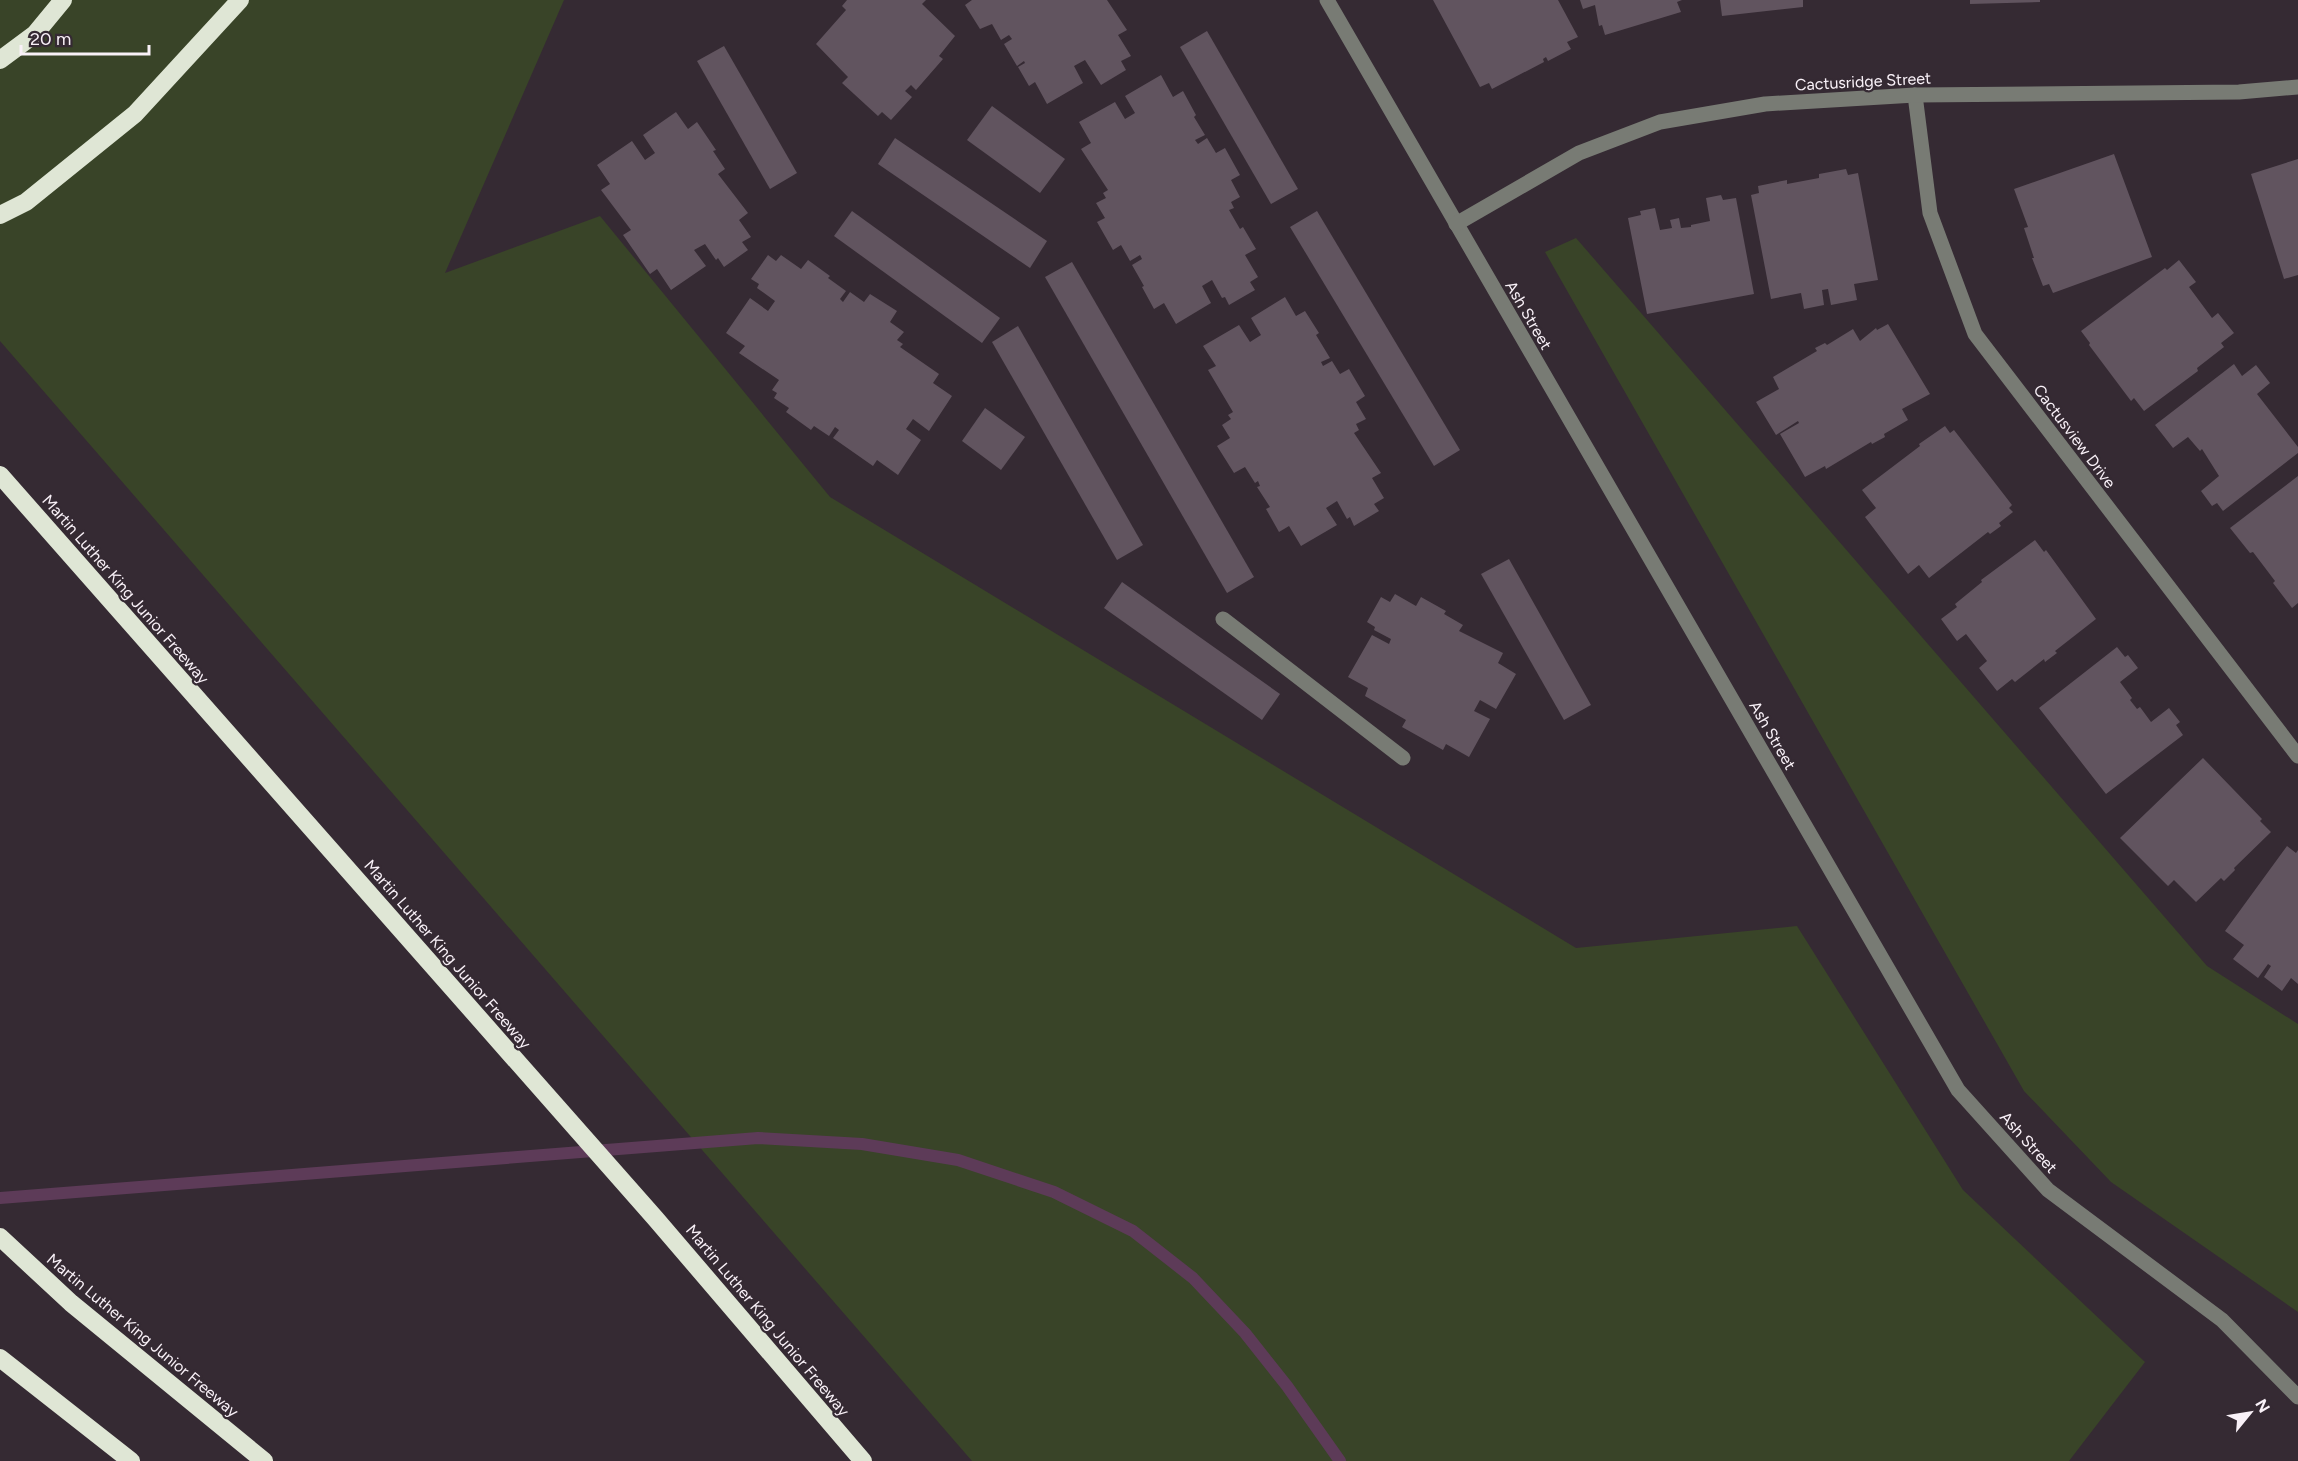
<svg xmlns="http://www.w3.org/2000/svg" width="2298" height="1461" font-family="Figtree,sans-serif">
<rect width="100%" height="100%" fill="#352a33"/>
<g fill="#394428">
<path d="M0,0H564L445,273L600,216L830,497L1576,948L1797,926L1963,1190L2145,1362L2069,1461H972L0,341Z"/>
<path d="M1576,238L2207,966L2298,1024V1312L2111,1182L2024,1091L1545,252Z"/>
</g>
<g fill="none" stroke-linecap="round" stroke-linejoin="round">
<path stroke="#5d3b58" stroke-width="12" d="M0,1198L758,1138L862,1144L958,1160L1054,1192L1133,1231L1193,1278L1245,1333L1287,1386L1340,1461"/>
</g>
<g fill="#61545f">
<path d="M847,0H926L922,4L955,36L939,56L943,59L916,90L911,85L905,91L912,97L891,120L882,112L878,116L842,83L848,77L816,44L846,10L842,6Z"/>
<path d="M972,0H1107L1127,30L1118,35L1131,56L1121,61L1126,70L1101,85L1085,60L1074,66L1083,83L1047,104L1035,82L1029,86L1018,67L1025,63L1024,61L1017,66L1004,44L1012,39L1009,35L1001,40L992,24L980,29L965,5Z"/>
<path d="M1433,0H1558L1578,37L1567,42L1571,49L1548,61L1546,57L1543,59L1544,62L1492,89L1489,83L1480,87Z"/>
<path d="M1580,0H1682L1677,2L1681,12L1605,35L1602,25L1599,26L1595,5L1583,9Z"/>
<path d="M1720,0H1803V7L1722,16Z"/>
<path d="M1970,0H2040V2L1970,4Z"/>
<path d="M1207,31L1298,189L1271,204L1180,47Z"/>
<path d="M724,46L797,173L770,189L697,61Z"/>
<path d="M1161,75L1173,97L1183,91L1196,115L1194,117L1205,135L1195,140L1198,144L1207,138L1216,153L1225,148L1240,175L1231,180L1240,197L1231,202L1234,208L1229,210L1240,229L1243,227L1256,249L1245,255L1258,277L1250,282L1255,290L1229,305L1225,297L1222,298L1212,280L1202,286L1211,303L1176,324L1164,303L1154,309L1142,287L1144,286L1132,265L1142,259L1140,255L1130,261L1121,245L1113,250L1097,222L1105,218L1096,203L1106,198L1103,193L1108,190L1081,149L1091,143L1079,122L1115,102L1125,119L1135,113L1125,96Z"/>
<path d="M992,106L1065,159L1040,193L967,140Z"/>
<path d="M676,112L688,129L697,122L716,150L713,151L725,169L718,174L748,213L739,220L751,237L742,242L748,250L724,267L718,258L716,260L705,244L694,250L706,266L671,290L657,269L650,274L623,235L631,230L601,190L610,184L597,165L632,141L645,160L655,153L643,135Z"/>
<path d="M895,138L1047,241L1030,268L878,164Z"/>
<path d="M2114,154L2152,257L2053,293L2049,284L2043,286L2032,258H2034L2024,228L2028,227L2014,189Z"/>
<path d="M2298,159V275L2284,279L2251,174Z"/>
<path d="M1846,169L1848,175L1858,173L1878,280L1854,284L1857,300L1831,305L1828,289L1822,290L1824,305L1804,309L1801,293L1771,299L1751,195L1759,193L1758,186L1787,180V184L1819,178V174Z"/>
<path d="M1721,195L1723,200L1736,198L1754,294L1647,314L1628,218L1641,215L1640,211L1655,208L1660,230L1672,228L1670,220L1679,218L1681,228L1691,227V225L1710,221L1706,198Z"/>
<path d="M852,211L1000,318L982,343L834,236Z"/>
<path d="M1317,211L1460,450L1434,466L1290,227Z"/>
<path d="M768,255L776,261L781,255L801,269L808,260L830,276L828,278L846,291L840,299L843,302L850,292L864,302L870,294L897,311L890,322L904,332L897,340L903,344L900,347L939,374L933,383L952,396L929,431L913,419L906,429L921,440L898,475L877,460L873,466L833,438L839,430L835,427L829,436L814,426L811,430L786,412L789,408L774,398L777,393L772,390L779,380L739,353L745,346L726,333L750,298L768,311L775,301L757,288L759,284L751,279Z"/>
<path d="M2179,260L2196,282L2189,287L2212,318L2218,313L2234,333L2221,343L2224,347L2197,368L2198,371L2144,411L2134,398L2131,401L2089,345L2090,343L2081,331L2165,268L2167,270Z"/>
<path d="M1072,262L1254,577L1227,593L1045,277Z"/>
<path d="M1285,297L1296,316L1305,311L1319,333L1316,335L1330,358L1321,362L1323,366L1332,361L1340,374L1349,369L1365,396L1356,402L1366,419L1356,424L1359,430L1354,433L1381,473L1372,478L1384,498L1374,504L1379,511L1354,526L1350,517L1347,519L1337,501L1326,508L1337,525L1301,546L1289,526L1279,532L1266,509L1270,507L1257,487L1260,486L1258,481L1255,483L1245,467L1234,473L1217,446L1230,438L1222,425L1231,419L1228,415L1233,412L1208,370L1216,366L1203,346L1239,325L1250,342L1261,335L1251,318Z"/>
<path d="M1888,324L1930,394L1902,409L1908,420L1884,434L1885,437L1872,444L1871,442L1826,469L1825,466L1805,477L1780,434L1799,423L1798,421L1776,435L1756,402L1779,389L1773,377L1817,351L1815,348L1825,343L1827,345L1853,329L1860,341L1876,328L1877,330Z"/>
<path d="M1018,326L1143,545L1117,560L992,342Z"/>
<path d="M2234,364L2242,376L2256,365L2270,383L2257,394L2298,447V453L2223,511L2217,503L2212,506L2201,491L2219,476L2202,449L2200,451L2188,437L2173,448L2155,425Z"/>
<path d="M985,408L1025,437L1001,470L962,441Z"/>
<path d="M1945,426L1950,433L1954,430L2012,505L2009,508L2013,512L1999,523L2001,526L1990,534L1988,532L1929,578L1919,565L1908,574L1865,517L1876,508L1862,490L1920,446L1919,444Z"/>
<path d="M2298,476V603L2292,608L2273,583L2275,581L2253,552L2250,553L2230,528Z"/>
<path d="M2035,540L2044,552L2046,550L2096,619L2055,651L2057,653L2045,662L2044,659L2015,682L2012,679L1997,691L1979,668L1987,661L1966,634L1957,641L1941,619L1957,607L1955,604L1982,582L1981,580Z"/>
<path d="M1509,559L1591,705L1564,720L1481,574Z"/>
<path d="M1122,582L1280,694L1262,720L1104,608Z"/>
<path d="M1395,594L1416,606L1421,597L1446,611L1444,614L1463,625L1459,631L1503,653L1498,663L1516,674L1496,709L1480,700L1474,711L1490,719L1469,757L1446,744L1443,750L1402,727L1406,720L1365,696L1368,688L1348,677L1372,635L1389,644L1391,639L1374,630L1375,627L1367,622L1381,597L1390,602Z"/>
<path d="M2117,647L2125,657L2128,655L2138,668L2120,682L2132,698L2130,700L2137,709L2140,707L2151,722L2169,708L2180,722L2176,725L2183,735L2106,794L2039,708Z"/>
<path d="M2203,758L2262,819L2260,821L2271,832L2234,868L2235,870L2224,881L2221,878L2196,902L2174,880L2168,886L2120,838Z"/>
<path d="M2287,846L2296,853L2298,850V984L2291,978L2282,991L2264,977L2271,966L2268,964L2258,978L2233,959L2244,945L2225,931Z"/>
</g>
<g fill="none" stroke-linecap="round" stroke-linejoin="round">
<g stroke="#787b74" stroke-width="15">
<path d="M1327,0L1958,1090L2048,1190L2222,1320L2298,1397"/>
<path d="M1915,95L1930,213L1975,334L2298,756"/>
<path d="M1456,224L1579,153L1660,122L1765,104L1915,95L2239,92L2298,87"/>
<path d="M1223,619L1403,758"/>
</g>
<g stroke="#dfe6d5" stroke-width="18">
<path d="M0,60L35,34L63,0"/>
<path d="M0,215L26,202L135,114L240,0"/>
<path d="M0,475L655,1218L863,1461"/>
<path d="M0,1237L71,1303L264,1461"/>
<path d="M0,1358L131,1461"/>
</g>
</g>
<g text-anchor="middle" stroke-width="4.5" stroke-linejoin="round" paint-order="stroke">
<g font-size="16" fill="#f9f1f8" stroke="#352a33">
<text transform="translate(1863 81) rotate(-3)" y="6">Cactusridge Street</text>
<text transform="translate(1529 315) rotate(60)" y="6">Ash Street</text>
<text transform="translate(2075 436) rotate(53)" y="6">Cactusview Drive</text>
<text transform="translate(126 589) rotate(49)" y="6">Martin Luther King Junior Freeway</text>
<text transform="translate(1773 735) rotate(60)" y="6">Ash Street</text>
<text transform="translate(448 954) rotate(49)" y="6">Martin Luther King Junior Freeway</text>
<text transform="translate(2029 1142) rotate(48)" y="6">Ash Street</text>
<text transform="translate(768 1320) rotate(50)" y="6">Martin Luther King Junior Freeway</text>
<text transform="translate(143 1335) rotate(40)" y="6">Martin Luther King Junior Freeway</text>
</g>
</g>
<g transform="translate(2250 1413) rotate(60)" stroke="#352a33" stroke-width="4.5" paint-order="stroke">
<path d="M0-4.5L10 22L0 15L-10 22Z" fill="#f9f1f8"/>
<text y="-9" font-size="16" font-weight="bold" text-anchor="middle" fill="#f9f1f8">N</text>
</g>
<path d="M21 45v9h128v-9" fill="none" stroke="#f9f1f8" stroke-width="3"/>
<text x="30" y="45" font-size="18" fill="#f9f1f8" stroke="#352a33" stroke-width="4.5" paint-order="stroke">20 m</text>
</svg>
